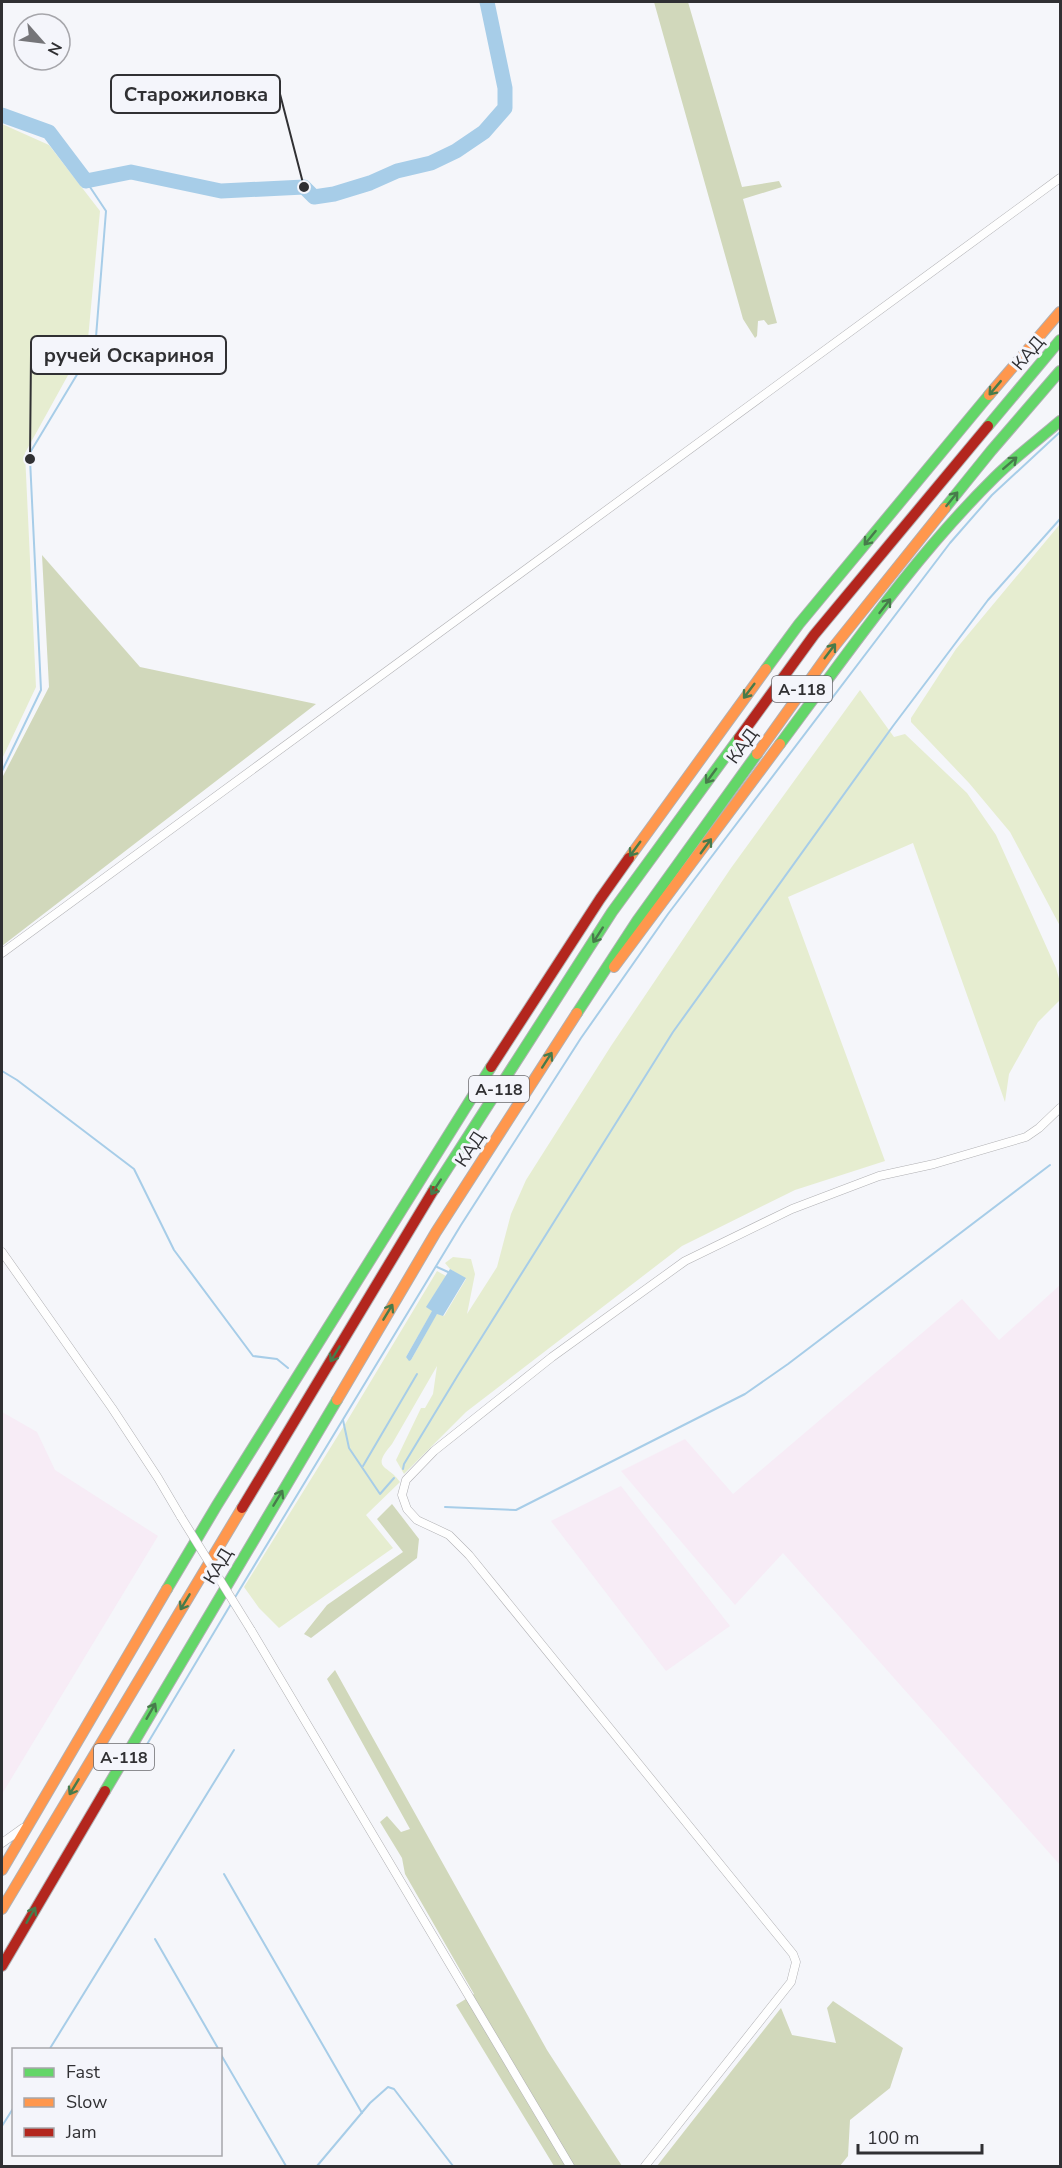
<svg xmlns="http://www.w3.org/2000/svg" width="1062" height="2168" font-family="'Nunito Sans',sans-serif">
<rect width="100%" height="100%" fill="#f5f6fa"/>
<g fill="#f7ecf6">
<path d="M1060,1285V1865L783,1553L735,1605L621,1471L685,1439L733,1494L962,1299L999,1340Z"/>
<path d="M2,1412L37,1432L55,1470L158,1536L2,1794Z"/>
<path d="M621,1486L730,1626L666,1671L551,1521Z"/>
</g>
<g fill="#e6edd0">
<path d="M2,124L49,145L100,211L88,339L25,453L36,687L2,759Z"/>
<path d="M1060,524V926L1010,832L969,783L911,722V718L956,649Z"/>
<path d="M860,690L894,737L905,734L967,793L996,835L1056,968L1060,982V1000L1038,1022L1009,1074L1005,1102L913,843L788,897L885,1161L795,1190L682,1246L466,1412L404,1474L396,1460L421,1408H425L433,1394L437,1366L392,1444C370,1470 388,1464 400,1482L366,1515L393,1548L279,1628L259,1608L244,1587L347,1421L437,1271L446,1276L427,1306L433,1310L406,1357L411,1360L437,1313L444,1316L466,1279L450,1269L445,1263L453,1257L471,1259L475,1274L467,1314L497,1267L511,1214L526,1180L611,1046L731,868Z"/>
</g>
<g fill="#d1d8bb">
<path d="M654,2H688L742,187L779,181L782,187L743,199L777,323L768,325L764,320L758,321L757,336L755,338L743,319Z"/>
<path d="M42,555L140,667L316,704L2,946V778L49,687Z"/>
<path d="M392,1504L419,1539L417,1558L311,1638L304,1634L327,1605L403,1552L377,1519Z"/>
<path d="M335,1670L547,2050L622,2166H554L456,2005L474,1994L405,1874L402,1858L380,1822L387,1816L401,1832L410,1829L327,1679Z"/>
<path d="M833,2001L903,2048L890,2088L850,2120L848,2156L840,2166H657L781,2008L792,2035L836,2043L827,2008Z"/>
</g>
<path fill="#a7cde8" d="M450,1269L466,1278L443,1316L437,1314L411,1360L409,1361L406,1357L432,1311L426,1307Z"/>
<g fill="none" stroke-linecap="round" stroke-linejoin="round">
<g stroke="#a7cde8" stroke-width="2">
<path d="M2,771L41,690L30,459L31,451L90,353L96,337L106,211L86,181"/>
<path d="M2,1071L17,1080L134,1169L174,1250L253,1356L277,1359L288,1368"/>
<path d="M437,1267L448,1272"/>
<path d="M343,1420L349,1448L380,1494L394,1478"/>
<path d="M363,1466L417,1374"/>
<path d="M403,1469L404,1464L458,1375L673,1032L893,726L988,600L1060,519"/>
<path d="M445,1507L516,1510L745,1394L788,1364L1050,1165"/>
<path d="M234,1599L461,1225L581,1038L668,914L950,543L992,495L1060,432"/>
<path d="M137,1761L231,1604"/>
<path d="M224,1874L362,2113"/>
<path d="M155,1939L219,2050"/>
<path d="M49,2050L234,1750"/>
<path d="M220,2053L286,2166"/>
<path d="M2,2126L14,2107"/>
<path d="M317,2166L370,2103L388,2087L394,2089L453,2166"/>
</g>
<path stroke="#a7cde8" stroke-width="15" d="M2,115L49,132L86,181L131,172L221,191L304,187L314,197L334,194L370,183L397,171L431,163L456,151L484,132L505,108V88L487,2"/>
<defs>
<g id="street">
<path d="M2,953L1060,178"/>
<path d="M2,1252L112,1408L158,1478L181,1517"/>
<path d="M251,1630L570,2166"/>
<path d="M2,1843L23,1828"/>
<path d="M645,2166L791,1982L796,1962L793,1954L469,1555L449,1535L417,1520L407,1509L402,1495L406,1480L434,1451L552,1357L685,1261L792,1209L879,1176L934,1164L1026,1137L1039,1128L1060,1108"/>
</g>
<g id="fast">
<path d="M988,426L1060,340"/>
<path d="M945,508L991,451L1060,371"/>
<path d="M766,669L799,624L989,395"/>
<path d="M780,744C848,653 914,557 994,478C1015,457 1038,440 1060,421"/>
<path d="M577,1013L637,921L757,754"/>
<path d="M433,1191L612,912L739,738"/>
<path d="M167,1589L217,1505L491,1067"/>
<path d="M105,1791L337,1400"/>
</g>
<g id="slow">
<path d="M989,395L1060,312"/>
<path d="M757,754L832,649L945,508"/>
<path d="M629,858L766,669"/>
<path d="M614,967L780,744"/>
<path d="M337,1400L436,1232L577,1013"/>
<path d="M2,1870L167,1589"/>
<path d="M2,1909L242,1508"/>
</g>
<g id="jam">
<path d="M739,738L814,635L988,426"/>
<path d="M491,1067L600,899L629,858"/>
<path d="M242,1508L433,1191"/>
<path d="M2,1966L105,1791"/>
</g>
</defs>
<use href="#street" stroke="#b0b0b3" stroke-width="9"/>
<use href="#fast" stroke="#b0b0b3" stroke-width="12"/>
<use href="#slow" stroke="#b0b0b3" stroke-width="12"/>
<use href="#jam" stroke="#b0b0b3" stroke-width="12"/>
<use href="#street" stroke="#fefefe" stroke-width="8"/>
<use href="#fast" stroke="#63d668" stroke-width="10"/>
<use href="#slow" stroke="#ff974d" stroke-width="10"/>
<use href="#jam" stroke="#b3261e" stroke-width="10"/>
<defs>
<path id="street-bridge" d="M181,1517L251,1630"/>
</defs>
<use href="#street-bridge" stroke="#b0b0b3" stroke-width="9" stroke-linecap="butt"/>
<use href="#street-bridge" stroke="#fefefe" stroke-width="8"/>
</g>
<defs><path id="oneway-shaft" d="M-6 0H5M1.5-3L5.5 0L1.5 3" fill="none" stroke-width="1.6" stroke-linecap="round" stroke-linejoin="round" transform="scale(1.5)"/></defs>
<g stroke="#477b4b">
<use href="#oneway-shaft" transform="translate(995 388) rotate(130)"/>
<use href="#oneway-shaft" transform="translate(1010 463) rotate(-41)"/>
<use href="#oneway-shaft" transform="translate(952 499) rotate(-51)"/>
<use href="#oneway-shaft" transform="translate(870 538) rotate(129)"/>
<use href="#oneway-shaft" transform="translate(885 606) rotate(-52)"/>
<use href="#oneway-shaft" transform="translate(830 651) rotate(-53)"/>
<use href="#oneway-shaft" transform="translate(749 691) rotate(127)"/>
<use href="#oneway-shaft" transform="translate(711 776) rotate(126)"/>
<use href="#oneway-shaft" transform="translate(706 846) rotate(-54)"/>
<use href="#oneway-shaft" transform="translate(635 849) rotate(126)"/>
<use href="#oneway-shaft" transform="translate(598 935) rotate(123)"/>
<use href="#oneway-shaft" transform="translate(547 1060) rotate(-57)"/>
<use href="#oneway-shaft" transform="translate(436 1187) rotate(123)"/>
<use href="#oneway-shaft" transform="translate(388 1312) rotate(-59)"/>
<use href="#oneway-shaft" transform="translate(335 1354) rotate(121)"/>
<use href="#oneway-shaft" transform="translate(278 1498) rotate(-59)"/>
<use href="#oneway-shaft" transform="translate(185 1602) rotate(121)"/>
<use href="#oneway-shaft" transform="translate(151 1711) rotate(-60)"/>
<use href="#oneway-shaft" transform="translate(74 1787) rotate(121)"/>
<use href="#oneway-shaft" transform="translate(31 1915) rotate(-60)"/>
</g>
<g text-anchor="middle" stroke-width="6" stroke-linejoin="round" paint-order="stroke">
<g fill="#f4f5fb" stroke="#6b6b6f" stroke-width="1.5">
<rect x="772" y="676" width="60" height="26" rx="4.5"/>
<rect x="469" y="1076" width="60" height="26" rx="4.5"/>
<rect x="94" y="1744" width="60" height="26" rx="4.5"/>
</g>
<g font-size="16" font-weight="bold" fill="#303033">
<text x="802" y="695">А-118</text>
<text x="499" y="1095">А-118</text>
<text x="124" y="1763">А-118</text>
</g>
<g font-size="18" fill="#303033" stroke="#f4f5fb">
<text transform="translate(1028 353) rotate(-50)" y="6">КАД</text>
<text transform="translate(742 746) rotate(-54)" y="6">КАД</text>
<text transform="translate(470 1149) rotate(-57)" y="6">КАД</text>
<text transform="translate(218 1566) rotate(-59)" y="6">КАД</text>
</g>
</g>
<path fill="none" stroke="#303033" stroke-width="2" d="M304 187L280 94M30 459L31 355"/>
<g fill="#303033" stroke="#f4f5fb" stroke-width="2">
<circle cx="304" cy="187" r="6"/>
<circle cx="30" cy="459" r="6"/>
</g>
<g fill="#f4f5fb" stroke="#303033" stroke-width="2">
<rect x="111" y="75" width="169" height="38" rx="6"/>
<rect x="31" y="336" width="195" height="38" rx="6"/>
</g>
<g font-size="20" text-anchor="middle" font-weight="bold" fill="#303033">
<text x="196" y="101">Старожиловка</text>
<text x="129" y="362">ручей Оскариноя</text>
</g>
<rect width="1062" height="2168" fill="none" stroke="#303033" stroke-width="6"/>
<rect x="12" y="2048" width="210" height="108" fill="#f4f5fb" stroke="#a6a6ab" stroke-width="1.5"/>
<rect x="24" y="2068" width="30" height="9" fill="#63d668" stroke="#a6a6ab" stroke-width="1.5"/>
<text x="66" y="2078" font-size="18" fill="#303033">Fast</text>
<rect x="24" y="2098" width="30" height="9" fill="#ff974d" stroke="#a6a6ab" stroke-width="1.5"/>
<text x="66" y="2108" font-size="18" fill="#303033">Slow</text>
<rect x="24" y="2128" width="30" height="9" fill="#b3261e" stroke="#a6a6ab" stroke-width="1.5"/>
<text x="66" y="2138" font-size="18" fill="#303033">Jam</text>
<g transform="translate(42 42) rotate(118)"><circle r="28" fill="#f4f5fb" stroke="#a6a6ab" stroke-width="1.5"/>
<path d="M0-4.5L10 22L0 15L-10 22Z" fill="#757579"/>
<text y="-9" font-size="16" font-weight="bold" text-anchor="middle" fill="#303033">N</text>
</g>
<path d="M858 2144v9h124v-9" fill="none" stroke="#303033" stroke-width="3"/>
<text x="867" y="2144" font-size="18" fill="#303033" stroke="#f4f5fb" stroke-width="4.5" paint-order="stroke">100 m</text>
</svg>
